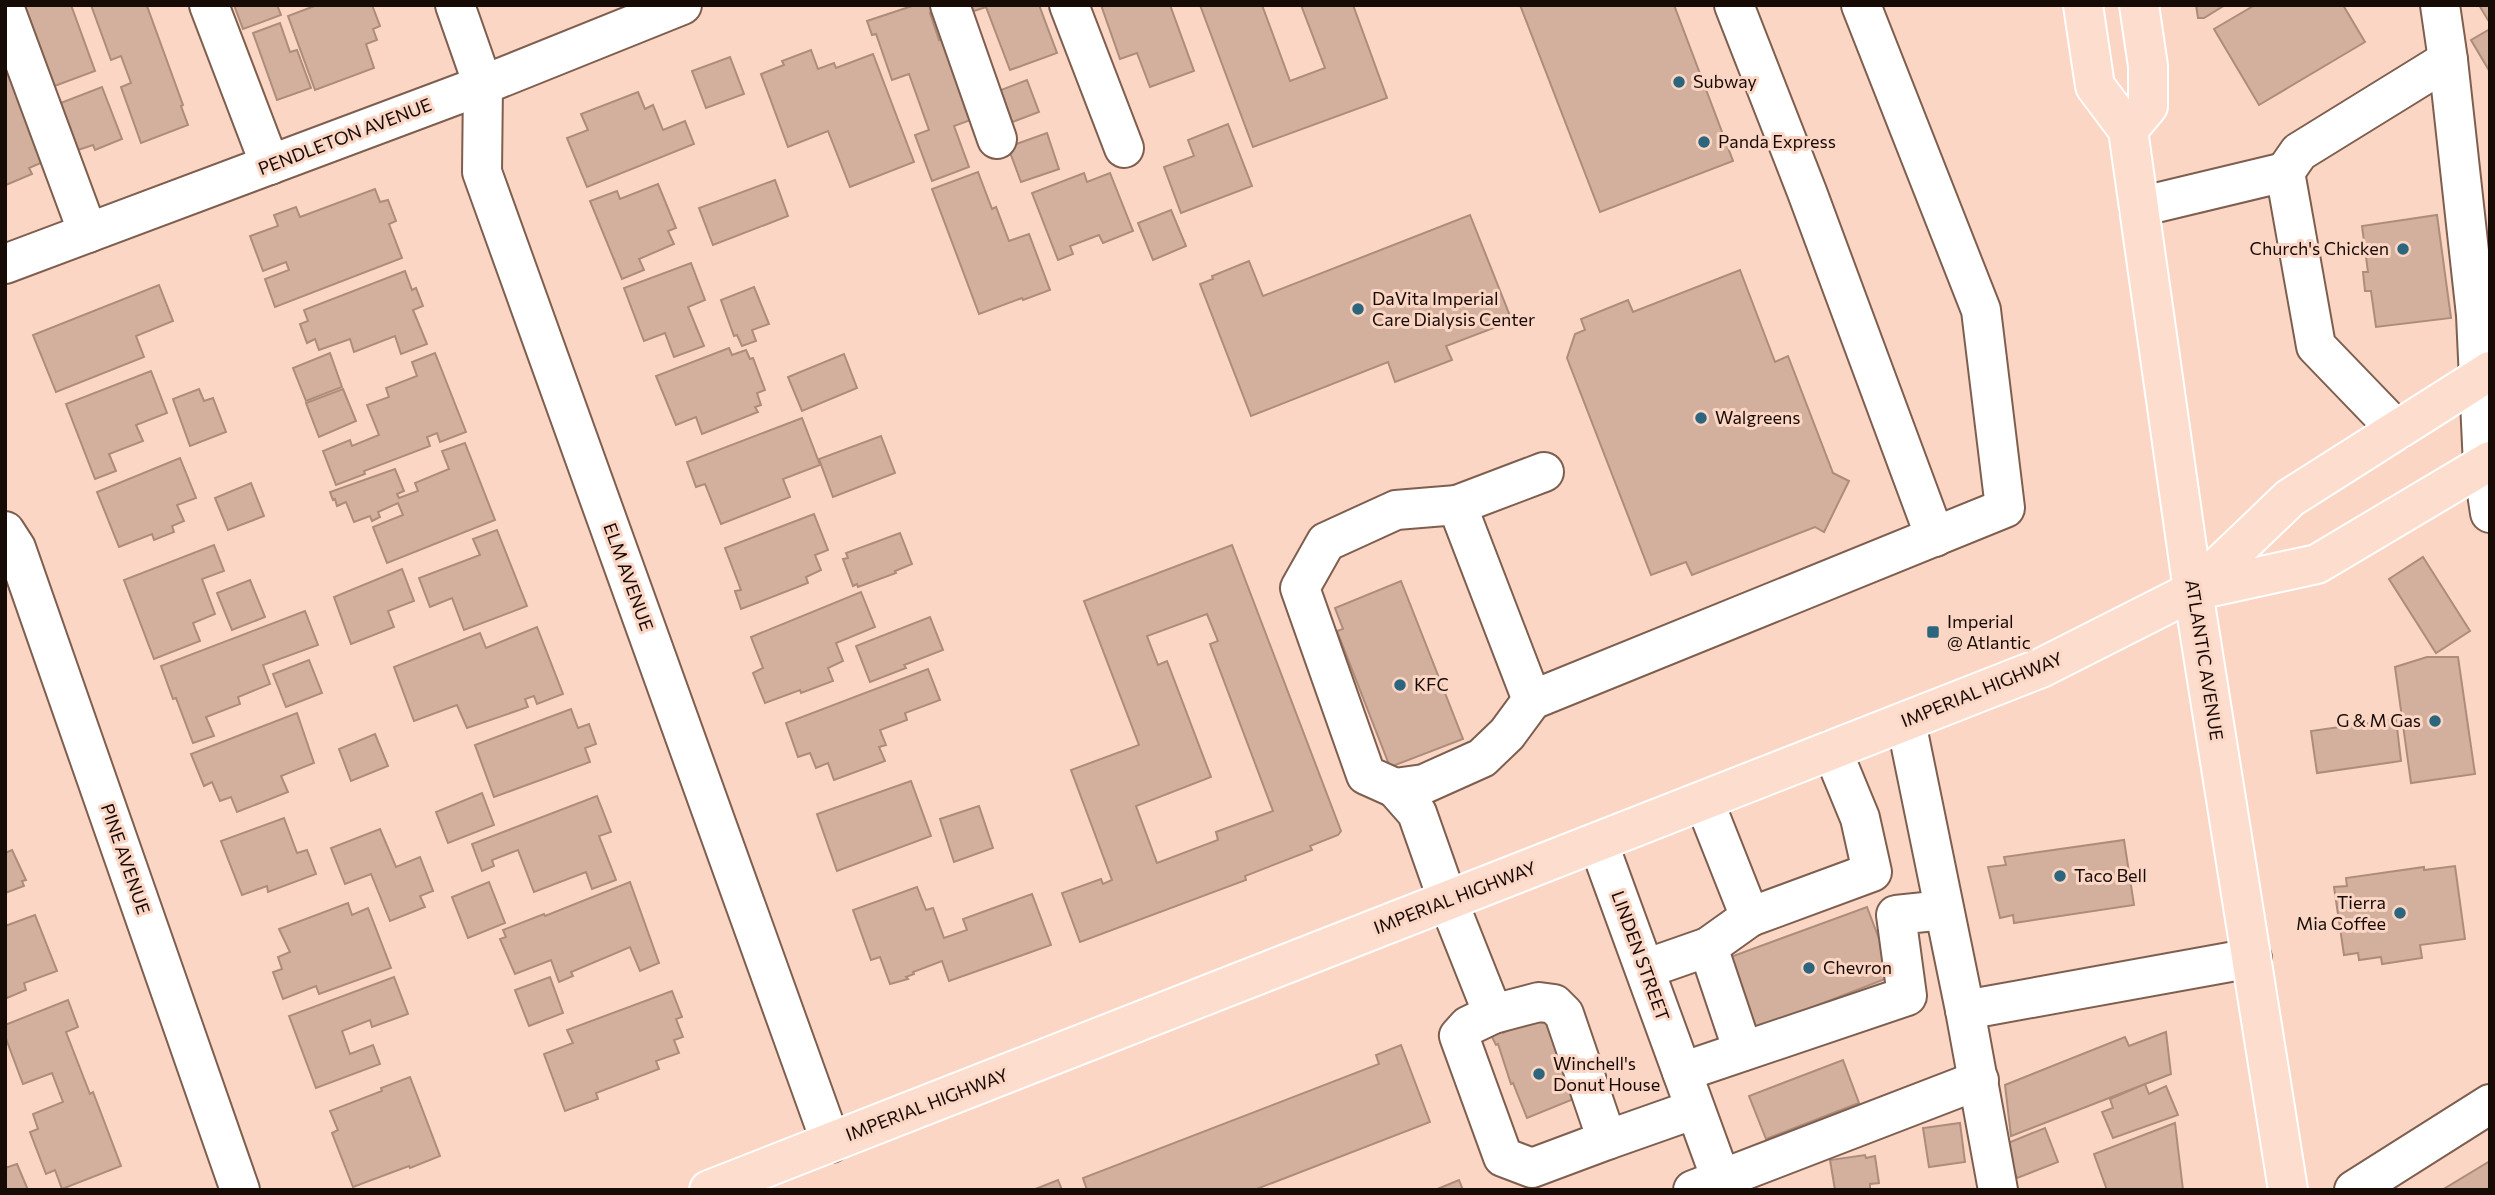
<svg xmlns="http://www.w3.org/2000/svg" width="2495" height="1195" font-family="Commissioner,sans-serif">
<rect width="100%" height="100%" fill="#fbd6c4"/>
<g fill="#d3b09e" stroke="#ad8c7b" stroke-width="2" fill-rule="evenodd">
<path d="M21,5H71L95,71L52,87Z"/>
<path d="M91,5L147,6L183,105L181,106L188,125L141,143L121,87L131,83L121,56L111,60Z"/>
<path d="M234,5H277L281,15L243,29Z"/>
<path d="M317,5H372L380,26L373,29L377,40L366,44L374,68L315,90L288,16Z"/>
<path d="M915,5H930L932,12L930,13L939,40L943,38L976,118L954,126L969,167L932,181L915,135L929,130L909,74L892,80L876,34L872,35L867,21Z"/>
<path d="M965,5H1039L1057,53L1010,70L986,7L968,13Z"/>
<path d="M1101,5H1170L1194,71L1150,87L1137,53L1120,59Z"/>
<path d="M1200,5H1262L1290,81L1325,68L1301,5H1353L1387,98L1253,147Z"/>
<path d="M1520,5H1674L1733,161L1600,212Z"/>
<path d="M2196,5H2225L2204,18H2198Z"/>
<path d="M2255,5H2343L2365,42L2259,105L2214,29Z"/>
<path d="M2479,5H2490V19L2488,20Z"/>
<path d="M280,23L290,52L297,50L311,88L277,100L253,33Z"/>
<path d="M2490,29V72L2471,40Z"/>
<path d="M811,50L818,69L834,63L836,68L873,54L914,162L850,187L828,131L788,147L761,74L784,65L782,61Z"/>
<path d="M5,56L43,162L29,168L32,174L6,185Z"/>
<path d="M730,57L744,94L706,108L692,71Z"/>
<path d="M1027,80L1039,112L999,127L988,95Z"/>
<path d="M102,87L122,139L95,150L93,145L78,150L69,128L53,106Z"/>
<path d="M638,92L645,109L653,105L663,130L685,121L694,144L587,187L567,138L588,130L581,114Z"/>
<path d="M1228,124L1252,186L1181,213L1164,167L1194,156L1188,140Z"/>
<path d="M1047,133L1059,169L1021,182L1008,147Z"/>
<path d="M978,172L992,209L996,207L1009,241L1029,234L1050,290L1023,300L1022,298L979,314L932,189Z"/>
<path d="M1084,173L1087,182L1110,173L1133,231L1103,243L1099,235L1070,246L1073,254L1058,260L1032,193Z"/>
<path d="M775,180L788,216L713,245L699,208Z"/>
<path d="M658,184L676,228L668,231L674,244L639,259L644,270L622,279L590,201L617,191L620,199Z"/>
<path d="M375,189L380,202L388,200L396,221L389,224L402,258L275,307L265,279L289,270L286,262L263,271L250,236L278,226L274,215L296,207L300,217Z"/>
<path d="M1171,210L1186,246L1153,260L1138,223Z"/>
<path d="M1470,215L1512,321L1446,346L1452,360L1395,382L1388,362L1251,416L1200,284L1213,279L1212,276L1249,261L1263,296Z"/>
<path d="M2437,215L2451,318L2376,327L2371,291H2365L2363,272H2368L2362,226Z"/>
<path d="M691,263L705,300L688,307L704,346L674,357L665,333L644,341L624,288Z"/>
<path d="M1740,270L1775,362L1788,356L1833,473L1849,481L1824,532L1815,527L1692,575L1686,562L1651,575L1567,358L1575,334L1585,330L1581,319L1628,300L1633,312Z"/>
<path d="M405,271L412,290L416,288L423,306L413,310L427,344L401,354L395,336L354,352L350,339L319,350L315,339L307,343L300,324L308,321L304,310Z"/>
<path d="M159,285L173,321L136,336L144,357L56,392L33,335Z"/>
<path d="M754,287L769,324L752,330L756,341L742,346L737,335L734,336L721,300Z"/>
<path d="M729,348L732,355L746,350L750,359L753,358L765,390L757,393L761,405L755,407L758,412L702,434L696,417L676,425L656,376Z"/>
<path d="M330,353L342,387L306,401L293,368Z"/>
<path d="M435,353L466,432L440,442L437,433L427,437L430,446L364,471L365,474L336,485L323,451L350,440L352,446L379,435L367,405L389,397L386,388L417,376L412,362Z"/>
<path d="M844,354L857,388L802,411L788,377Z"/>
<path d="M151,371L167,413L136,425L143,441L109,454L116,471L95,479L66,404Z"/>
<path d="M199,389L204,401L213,398L226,432L190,446L173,399Z"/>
<path d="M343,389L356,421L319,437L306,403Z"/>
<path d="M802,418L820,465L783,479L790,497L721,524L705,484L696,487L687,462Z"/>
<path d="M881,436L895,473L833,497L819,459Z"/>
<path d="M465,443L495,520L387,563L373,527L403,515L398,503L378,512L380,517L372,521L370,516L354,522L346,502L337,506L335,499L333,500L330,492L395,469L404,491L397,494L399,498L418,491L415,483L449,469L442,451Z"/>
<path d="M180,458L196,498L177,505L184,521L172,526L174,532L154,540L152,534L119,547L97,492Z"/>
<path d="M251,483L264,516L228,530L215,498Z"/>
<path d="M814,514L828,550L815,555L821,570L806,577L808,583L741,609L735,591L741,590L725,548Z"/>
<path d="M497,530L527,606L464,630L452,598L430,607L419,578L480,555L473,539Z"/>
<path d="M900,533L912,564L895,571L896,573L858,587L857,584L853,586L843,559L848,558L846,553Z"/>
<path d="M214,545L224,571L202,579L215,614L193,623L200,641L154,659L124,580Z"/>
<path d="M1232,545L1341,831L1338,835L1310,846L1312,850L1245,876L1246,880L1080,942L1062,893L1101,879L1103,884L1112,880L1071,770L1139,745L1084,601ZM1207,614L1218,641L1210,644L1273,811L1216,832L1218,840L1157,863L1136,806L1211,777L1167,661L1158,665L1147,636Z"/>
<path d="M2423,557L2470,631L2436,653L2389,579Z"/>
<path d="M402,569L414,601L388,611L394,627L351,644L334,597Z"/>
<path d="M250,580L265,617L232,630L217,593Z"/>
<path d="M1401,581L1463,739L1390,767L1337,631L1343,629L1335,608Z"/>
<path d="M861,592L875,627L836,643L843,661L828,668L833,681L801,693L800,690L765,703L753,673L763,668L751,637Z"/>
<path d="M305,611L318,645L263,665L270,684L238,697L240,704L206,717L214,736L193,743L176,698L173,699L161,666Z"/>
<path d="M930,617L943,650L904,665L906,668L870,682L856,646Z"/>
<path d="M537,627L563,694L537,704L534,696L525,699L528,707L467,728L457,705L414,721L394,667L480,633L486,648Z"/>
<path d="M2427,657H2458L2475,774L2411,783L2395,667Z"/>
<path d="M309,660L322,693L286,707L273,674Z"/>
<path d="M928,669L940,700L905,713L907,720L880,730L886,745L879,747L885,761L834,780L828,763L816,768L810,753L798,757L786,723Z"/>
<path d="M571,709L578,728L589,724L596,744L585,748L590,762L494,797L475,745Z"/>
<path d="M297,713L314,763L281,776L288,792L237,812L231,797L220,801L212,782L204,786L191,754Z"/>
<path d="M2396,719L2401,761L2317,773L2311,731Z"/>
<path d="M375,734L388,766L351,781L339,749Z"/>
<path d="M911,781L931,836L837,871L817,814Z"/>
<path d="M482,793L494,825L448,843L436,812Z"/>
<path d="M597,796L611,832L599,836L616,880L592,889L586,872L534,892L518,850L492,860L494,866L482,871L472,844Z"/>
<path d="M979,806L993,848L954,862L940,819Z"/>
<path d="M284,818L297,853L307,850L316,874L268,892L267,886L242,895L221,841Z"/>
<path d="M380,829L396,867L420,857L433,891L420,896L425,907L390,921L371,874L345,884L331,848Z"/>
<path d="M2124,840L2134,905L2014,923L2013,915L2000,918L1988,867L2006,865L2004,857Z"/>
<path d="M12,850L26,880L22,881L24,886L5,893V853Z"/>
<path d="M2455,866L2465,939L2420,945L2422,958L2382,964L2381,957L2359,960L2358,953L2344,955L2334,887L2347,886L2346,878L2424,867V870Z"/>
<path d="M489,882L505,923L468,938L452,897Z"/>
<path d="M630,882L659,963L640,971L630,947L571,972L573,976L559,982L551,960L515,974L500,939L506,937L503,930L544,914L545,916Z"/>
<path d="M917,887L926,910L933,908L944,938L967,930L963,919L1032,894L1051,945L949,981L942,961L913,972L914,974L906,977L908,979L890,984L880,957L871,960L853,910Z"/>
<path d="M348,903L352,915L368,908L391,968L319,994L316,986L283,999L273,972L282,969L278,957L290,952L279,929Z"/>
<path d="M1867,907L1893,976L1751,1031L1725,959Z"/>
<path d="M35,915L57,971L24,983L26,990L7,998L5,993V926Z"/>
<path d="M394,977L408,1014L372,1027L370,1020L342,1031L350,1054L373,1045L380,1064L316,1088L289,1016Z"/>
<path d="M550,977L563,1013L529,1026L515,990Z"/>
<path d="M672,991L682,1017L676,1019L683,1037L674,1040L679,1053L656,1061L659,1069L596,1093L598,1099L565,1111L544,1054L573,1043L567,1030Z"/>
<path d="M68,1000L78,1027L66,1032L90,1094L93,1092L121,1166L62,1189L55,1170L46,1174L30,1132L38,1129L33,1114L63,1102L52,1073L23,1084L5,1036V1025Z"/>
<path d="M1541,1017L1559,1032L1581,1096L1527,1118L1513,1083L1511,1084L1498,1044L1496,1045L1491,1035L1502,1030L1503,1033Z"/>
<path d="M2166,1032L2171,1074L2011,1136L2005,1085L2125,1037L2129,1046Z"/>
<path d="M1401,1045L1430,1122L1254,1190H1087L1083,1178L1379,1064L1376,1055Z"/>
<path d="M1843,1060L1859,1103L1766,1139L1749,1096Z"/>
<path d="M410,1077L440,1156L410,1168L409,1166L353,1187L332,1133L338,1130L330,1111L382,1091L381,1088Z"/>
<path d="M2145,1084L2149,1094L2166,1086L2178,1115L2113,1138L2102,1112L2113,1108L2110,1099Z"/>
<path d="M1960,1123L1965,1162L1929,1167L1923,1128Z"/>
<path d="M2175,1123L2183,1190H2107L2094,1154Z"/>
<path d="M2045,1128L2058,1162L2017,1178L2003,1145Z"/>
<path d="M1865,1155L1866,1158L1875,1156L1879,1183L1870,1184V1190H1835L1830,1160Z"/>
<path d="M2490,1161V1190H2442Z"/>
<path d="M17,1164L28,1190H5V1168Z"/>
<path d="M1058,1180L1062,1190H1033Z"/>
<path d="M1459,1180L1463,1190H1435Z"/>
</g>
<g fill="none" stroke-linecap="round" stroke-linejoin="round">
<defs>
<g id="minor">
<path d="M209,5L270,165"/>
<path d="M455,5L483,85L482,172L831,1143"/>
<path d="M950,5L997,139"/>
<path d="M1069,5L1124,148"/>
<path d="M1734,5L1807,192L1935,537"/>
<path d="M2440,5L2448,60L2476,315L2483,466L2490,513"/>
<path d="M5,9L88,233"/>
<path d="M2285,172L2299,152L2448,60"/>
<path d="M2139,207L2285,172L2316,346L2397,430"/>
<path d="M5,264L483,85L682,5"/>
<path d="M1544,472L1457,505L1532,700L2005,508L1981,310L1861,5"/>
<path d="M1457,505L1396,510L1326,542L1300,588L1366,775L1395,788L1424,784L1482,758L1507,734L1532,700"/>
<path d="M5,531L16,548L240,1190"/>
<path d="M1906,722L1965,1010L1998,1190"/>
<path d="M1395,788L1417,813L1448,901L1493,1014L1539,1002L1554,1004L1564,1014L1607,1140L1695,1109"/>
<path d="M1704,801L1750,917L1872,872L1860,818L1832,750"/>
<path d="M1598,842L1721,1179L1723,1190"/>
<path d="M1708,947L1743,1051"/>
<path d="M1645,969L1708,947L1750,917"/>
<path d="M1965,1010L2252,958"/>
<path d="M1493,1014L1468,1026L1459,1036L1503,1157L1532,1168L1607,1140"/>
<path d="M1682,1072L1907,996L1896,915L1944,910"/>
<path d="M1693,1190L1979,1080"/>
<path d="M2354,1190L2490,1104"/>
</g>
<g id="major">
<path d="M2083,5L2095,86L2128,130L2193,591L2288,1190"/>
<path d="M2128,130L2148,106V66L2139,5"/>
<path d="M2193,591L2290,498L2490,371"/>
<path d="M709,1190L2041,668L2193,591L2317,564L2490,461"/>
</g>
</defs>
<use href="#minor" stroke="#7e5f4f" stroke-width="42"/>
<use href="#major" stroke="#fff" stroke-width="42"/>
<use href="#minor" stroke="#fff" stroke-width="38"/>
<use href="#major" stroke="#fddece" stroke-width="38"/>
</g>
<g fill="#2b657e" stroke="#fbd6c4" stroke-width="2.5">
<circle cx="1679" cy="82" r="7"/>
<circle cx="1704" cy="142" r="7"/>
<circle cx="2403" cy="249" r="7"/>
<circle cx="1358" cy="309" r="7"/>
<circle cx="1701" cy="418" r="7"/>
<rect x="1926" y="625" width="14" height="14" rx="3.5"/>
<circle cx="1400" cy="685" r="7"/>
<circle cx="2435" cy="721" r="7"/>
<circle cx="2060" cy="876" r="7"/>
<circle cx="2400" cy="913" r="7"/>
<circle cx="1809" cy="968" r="7"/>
<circle cx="1539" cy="1074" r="7"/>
</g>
<g text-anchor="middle" stroke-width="6" stroke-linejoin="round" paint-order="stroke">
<g font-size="18" fill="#170b06" stroke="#fbd6c4" text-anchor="start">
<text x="1693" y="88">Subway</text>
<text x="1718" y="148">Panda Express</text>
<text x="2389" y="255" text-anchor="end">Church's Chicken</text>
<text x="1372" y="305">DaVita Imperial<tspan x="1372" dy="21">Care Dialysis Center</tspan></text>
<text x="1715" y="424">Walgreens</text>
<text x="1947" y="628">Imperial<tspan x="1947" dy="21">@ Atlantic</tspan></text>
<text x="1414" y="691">KFC</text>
<text x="2421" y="727" text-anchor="end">G &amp; M Gas</text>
<text x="2074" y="882">Taco Bell</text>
<text x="2386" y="909" text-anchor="end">Tierra<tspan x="2386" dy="21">Mia Coffee</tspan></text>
<text x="1823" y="974">Chevron</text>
<text x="1553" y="1070">Winchell's<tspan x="1553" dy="21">Donut House</tspan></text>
</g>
<g font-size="18" fill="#170b06" stroke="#fbd6c4">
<text transform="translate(345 137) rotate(-21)" y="6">PENDLETON AVENUE</text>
<text transform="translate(628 577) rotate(70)" y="6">ELM AVENUE</text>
<text transform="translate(2204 660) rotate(81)" y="6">ATLANTIC AVENUE</text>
<text transform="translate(1982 690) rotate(-22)" y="6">IMPERIAL HIGHWAY</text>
<text transform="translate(125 859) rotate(71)" y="6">PINE AVENUE</text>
<text transform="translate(1455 898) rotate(-21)" y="6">IMPERIAL HIGHWAY</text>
<text transform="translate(1640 956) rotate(70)" y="6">LINDEN STREET</text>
<text transform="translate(927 1105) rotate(-21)" y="6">IMPERIAL HIGHWAY</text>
</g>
</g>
<rect width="2495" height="1195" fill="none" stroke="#170b06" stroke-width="14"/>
</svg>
